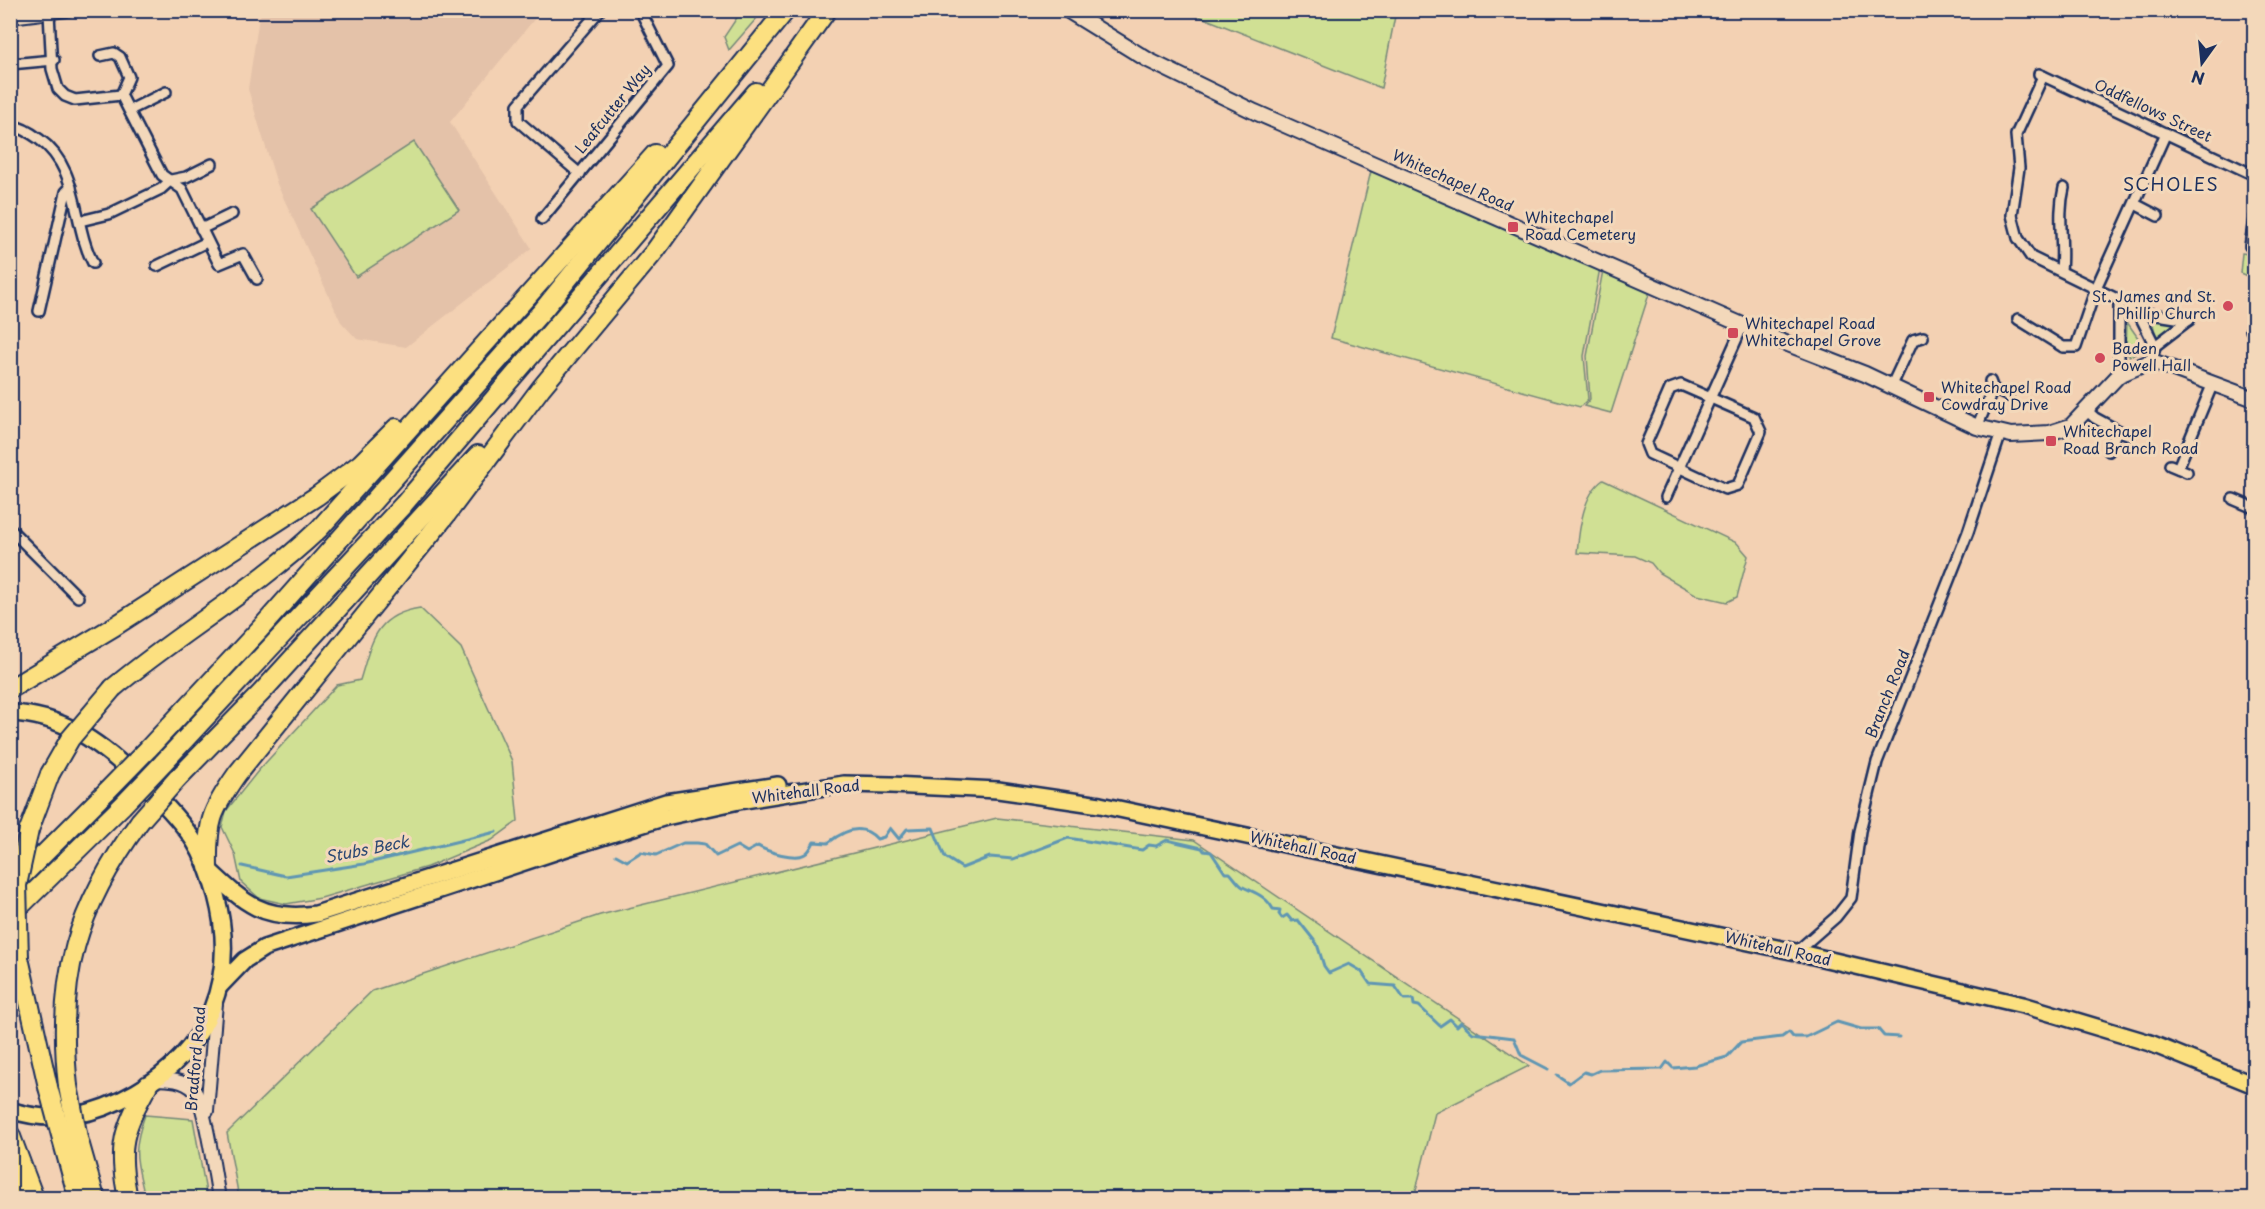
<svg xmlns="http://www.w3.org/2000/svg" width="2265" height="1209" font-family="'Playpen Sans',sans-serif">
<rect width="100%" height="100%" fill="#f3d1b3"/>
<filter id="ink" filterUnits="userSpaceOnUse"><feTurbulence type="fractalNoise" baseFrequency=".0167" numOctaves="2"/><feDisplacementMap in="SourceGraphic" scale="12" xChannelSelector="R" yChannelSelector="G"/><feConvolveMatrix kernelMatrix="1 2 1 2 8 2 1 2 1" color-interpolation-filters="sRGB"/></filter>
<g filter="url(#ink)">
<path fill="#e4c2a9" d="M264,11H541L450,122L531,247L530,250L406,347L357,339L341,322L277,184L248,89L259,17Z"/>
<g fill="#d0e094" stroke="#768879" stroke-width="1.5">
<path d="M742,10L763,11L729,50L724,37Z"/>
<path d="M1186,11H1396L1381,88Z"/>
<path d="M414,142L459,210L356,277L311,209Z"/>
<path d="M1371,171L1600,268L1584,356L1588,399L1580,407L1331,338Z"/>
<path d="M2242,253L2254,255V279L2240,273Z"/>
<path d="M1603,270L1651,288L1611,413L1584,406L1590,399L1587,356Z"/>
<path d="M2151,316L2177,322L2178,325L2157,341Z"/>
<path d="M2127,322L2145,348L2144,352L2129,356L2126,352Z"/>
<path d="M1603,480L1737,543L1748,556L1737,597L1727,602L1697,595L1659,573L1651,563L1635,556L1577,553C1579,530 1583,494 1603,480Z"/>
<path d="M420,608L461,648L512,761L518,821L492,840L427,867L321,898L286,904L259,898L241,882L235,854L222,827L226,811L258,771L337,685L360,680C372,641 375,615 420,608Z"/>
<path d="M997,818L1194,840L1529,1066L1435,1113L1414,1198H239L227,1133L372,991L600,915Z"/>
<path d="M145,1115L193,1119L207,1198H145C137,1161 131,1153 145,1115Z"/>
</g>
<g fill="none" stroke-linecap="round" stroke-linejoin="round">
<g stroke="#5f96b3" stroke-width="3">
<path d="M616,855L627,861L641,852L656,855L683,843H697L705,844L716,856L737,846L747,852L758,846C767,852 796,860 805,854C809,852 812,846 814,842L828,843C844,830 862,822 877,839L884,837L890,828L899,839L907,829L933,828L945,857L962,868L990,857L1013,859L1068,838L1142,850L1149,845L1156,846L1167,840L1202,848L1204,851L1211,852L1225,873H1230C1234,877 1238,884 1243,887C1255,893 1266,896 1273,909L1280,910L1279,914L1282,918L1287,915L1292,921L1298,920L1317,944L1324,966L1329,973L1349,964L1361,971L1370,984L1395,986L1404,999H1413L1414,1005L1419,1006L1440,1026L1450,1019L1457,1026L1461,1022L1473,1033L1514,1038L1521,1055L1548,1069"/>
<path d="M242,866L286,876L364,864L496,832"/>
<path d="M1557,1075L1569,1083L1584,1072L1591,1074L1600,1070L1662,1069L1667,1062L1673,1068L1695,1066L1727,1057L1741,1042L1782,1037L1789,1032L1793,1037H1806L1837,1022L1861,1029H1878L1884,1036L1899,1037"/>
</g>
<defs>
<g id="minor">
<path d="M49,13L52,69L58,89L65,96L75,100L121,95L162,175L182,189L219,264L243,254L257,279"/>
<path d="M100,56L114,53L120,57L129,77L121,95"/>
<path d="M10,64L54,60"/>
<path d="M2039,74L2254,175"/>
<path d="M2043,76L2016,135L2019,168L2012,215L2018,238L2031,257L2119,300L2138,312L2189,320"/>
<path d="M130,110L166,92"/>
<path d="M10,125C21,127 31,133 39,139C80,168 72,223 93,263"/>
<path d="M580,174L518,121V105L600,10"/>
<path d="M2135,204L2158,216"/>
<path d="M542,219L668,66L640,10"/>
<path d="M2254,219L2250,246L2254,247"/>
<path d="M80,221L109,214L161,189L171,180L186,177L212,164"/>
<path d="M201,229L232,214"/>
<path d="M157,266L207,242"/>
<path d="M2061,270C2064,242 2057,216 2064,188"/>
<path d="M39,311L66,192L71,187"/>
<path d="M2138,312L2155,346L2152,361"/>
<path d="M2018,319L2063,347H2076L2096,288L2166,133"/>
<path d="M2251,330L2254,331"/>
<path d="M2155,346L2189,320"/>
<path d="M2119,375V300"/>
<path d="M1990,381L1993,389L2008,396"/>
<path d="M1681,385L1754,417L1761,432L1738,485L1725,489L1650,454L1646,444L1670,389Z"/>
<path d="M1891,387L1913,340L1923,337"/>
<path d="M2087,411L2095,418L2117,430L2109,451"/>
<path d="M1977,427L1993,389"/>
<path d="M2117,430L2130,435"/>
<path d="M2170,465L2187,472"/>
<path d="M2178,468L2213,383"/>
<path d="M1666,497L1743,325"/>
<path d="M2233,499L2254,508"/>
<path d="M10,529L78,597"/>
<path d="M1796,952L1836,917L1851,898L1860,831L1877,762L1968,532L2001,433"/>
</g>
<g id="tertiary">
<path d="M10,17L67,10"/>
<path d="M155,1079C169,1079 184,1080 194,1090C205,1101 215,1178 219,1198"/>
<path d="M207,1111L216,1003"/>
</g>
<path id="secondary" d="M1067,10L1148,60L1255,112L1770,337L1865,374L1977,427L2011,435L2049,433L2071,426L2119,375L2152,361L2254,399"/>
<g id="trunk">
<path d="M10,713C61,715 97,740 133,774C155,794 178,816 194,841C205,858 210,876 216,895C238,977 210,1049 136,1092C96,1115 55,1125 10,1110"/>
<path d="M209,870C245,904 264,921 316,914L666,802L778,785"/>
<path d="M219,987L245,960L264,948L567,848L666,817L739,801L844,784L891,785L998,790L1100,805L1796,952L2023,1005L2150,1043L2254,1085"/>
</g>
<g id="motorway">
<path d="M113,688C180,632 256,589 319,529L655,154"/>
<path d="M10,689L115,626L317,496L360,464L396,428"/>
<path d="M148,749L260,629L543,310L786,10"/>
<path d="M163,763L404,504L756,92"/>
<path d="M177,779L261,693L478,455"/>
<path d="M29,830L50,774"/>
<path d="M208,867C207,822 211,811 237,774L446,515L541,388L655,251L827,10"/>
<path d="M14,884L107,791"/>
<path d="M10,916L122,806"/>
<path d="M19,958L48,1087"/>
<path d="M68,1086C56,977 76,909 140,821"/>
<path d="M10,1134L34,1198"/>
<path d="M78,1138L95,1198"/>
<path d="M62,1139L78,1198"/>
<path d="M10,1170L23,1198"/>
<path d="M128,1198C117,1148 123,1128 148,1085"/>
</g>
</defs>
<use href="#minor" stroke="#1b2f5e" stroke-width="14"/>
<use href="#tertiary" stroke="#1b2f5e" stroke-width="16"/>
<use href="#secondary" stroke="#1b2f5e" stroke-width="18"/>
<use href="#trunk" stroke="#1b2f5e" stroke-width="20"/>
<use href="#motorway" stroke="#1b2f5e" stroke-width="22"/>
<use href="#minor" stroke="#f3d8ba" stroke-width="9"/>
<use href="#tertiary" stroke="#f3d8ba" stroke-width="12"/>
<use href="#secondary" stroke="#f3d8ba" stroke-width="14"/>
<use href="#trunk" stroke="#fce080" stroke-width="15"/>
<use href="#motorway" stroke="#fce080" stroke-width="18"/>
<defs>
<g id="motorway-bridge">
<path d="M50,774L70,739L113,688"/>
<path d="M107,791L148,749"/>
<path d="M122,806L163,763"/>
<path d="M140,821L177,779"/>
<path d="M19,958L17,885L29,830"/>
<path d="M68,1086L78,1138"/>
<path d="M48,1087L62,1139"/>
</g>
</defs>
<use href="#motorway-bridge" stroke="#1b2f5e" stroke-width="22" stroke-linecap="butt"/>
<use href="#motorway-bridge" stroke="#fce080" stroke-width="18"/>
</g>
</g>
<g fill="#d1495b" stroke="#f3d8ba" stroke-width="2">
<rect x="1507" y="221" width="12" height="12" rx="3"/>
<circle cx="2228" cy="306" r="6"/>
<rect x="1727" y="327" width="12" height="12" rx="3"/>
<circle cx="2100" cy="358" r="6"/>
<rect x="1923" y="391" width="12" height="12" rx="3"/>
<rect x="2045" y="435" width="12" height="12" rx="3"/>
</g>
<g text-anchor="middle" stroke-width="6" stroke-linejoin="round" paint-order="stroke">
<g font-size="15" fill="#1b2f5e" stroke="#f3d8ba">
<text transform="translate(613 109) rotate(-51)" y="5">Leafcutter Way</text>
<text transform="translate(2153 111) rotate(25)" y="5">Oddfellows Street</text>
<text transform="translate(1453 181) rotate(24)" y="5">Whitechapel Road</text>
<text transform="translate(1888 694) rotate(-68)" y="5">Branch Road</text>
<text transform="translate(806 792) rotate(-7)" y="5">Whitehall Road</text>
<text transform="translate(1303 848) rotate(12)" y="5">Whitehall Road</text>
<text transform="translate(1778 949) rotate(13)" y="5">Whitehall Road</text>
<text transform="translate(196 1059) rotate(-85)" y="5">Bradford Road</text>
</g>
<g font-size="15" fill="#1b2f5e" stroke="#f3d8ba" text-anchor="start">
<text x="1525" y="223">Whitechapel<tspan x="1525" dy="17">Road Cemetery</tspan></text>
<text x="2216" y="302" text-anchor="end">St. James and St.<tspan x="2216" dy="17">Phillip Church</tspan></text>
<text x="1745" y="329">Whitechapel Road<tspan x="1745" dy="17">Whitechapel Grove</tspan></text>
<text x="2112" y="354">Baden<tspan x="2112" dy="17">Powell Hall</tspan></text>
<text x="1941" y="393">Whitechapel Road<tspan x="1941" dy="17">Cowdray Drive</tspan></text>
<text x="2063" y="437">Whitechapel<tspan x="2063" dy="17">Road Branch Road</tspan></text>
</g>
<g font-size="16" font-style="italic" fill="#2c4973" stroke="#f3d8ba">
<text transform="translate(367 849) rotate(-11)" y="6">Stubs Beck</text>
</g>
<g font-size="18" letter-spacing="1.5" fill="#1b2f5e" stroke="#f3d8ba">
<text x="2171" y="191">SCHOLES</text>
</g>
</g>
<rect width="2265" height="1209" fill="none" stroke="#f3d8ba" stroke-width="36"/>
<rect x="18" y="18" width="2229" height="1173" fill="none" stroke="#1b2f5e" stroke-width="2" filter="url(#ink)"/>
<g transform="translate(2202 63) rotate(195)" stroke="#f3d8ba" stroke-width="4.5" paint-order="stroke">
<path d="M0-4.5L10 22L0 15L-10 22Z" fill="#1b2f5e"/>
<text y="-9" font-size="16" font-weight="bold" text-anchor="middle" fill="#1b2f5e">N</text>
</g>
</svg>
